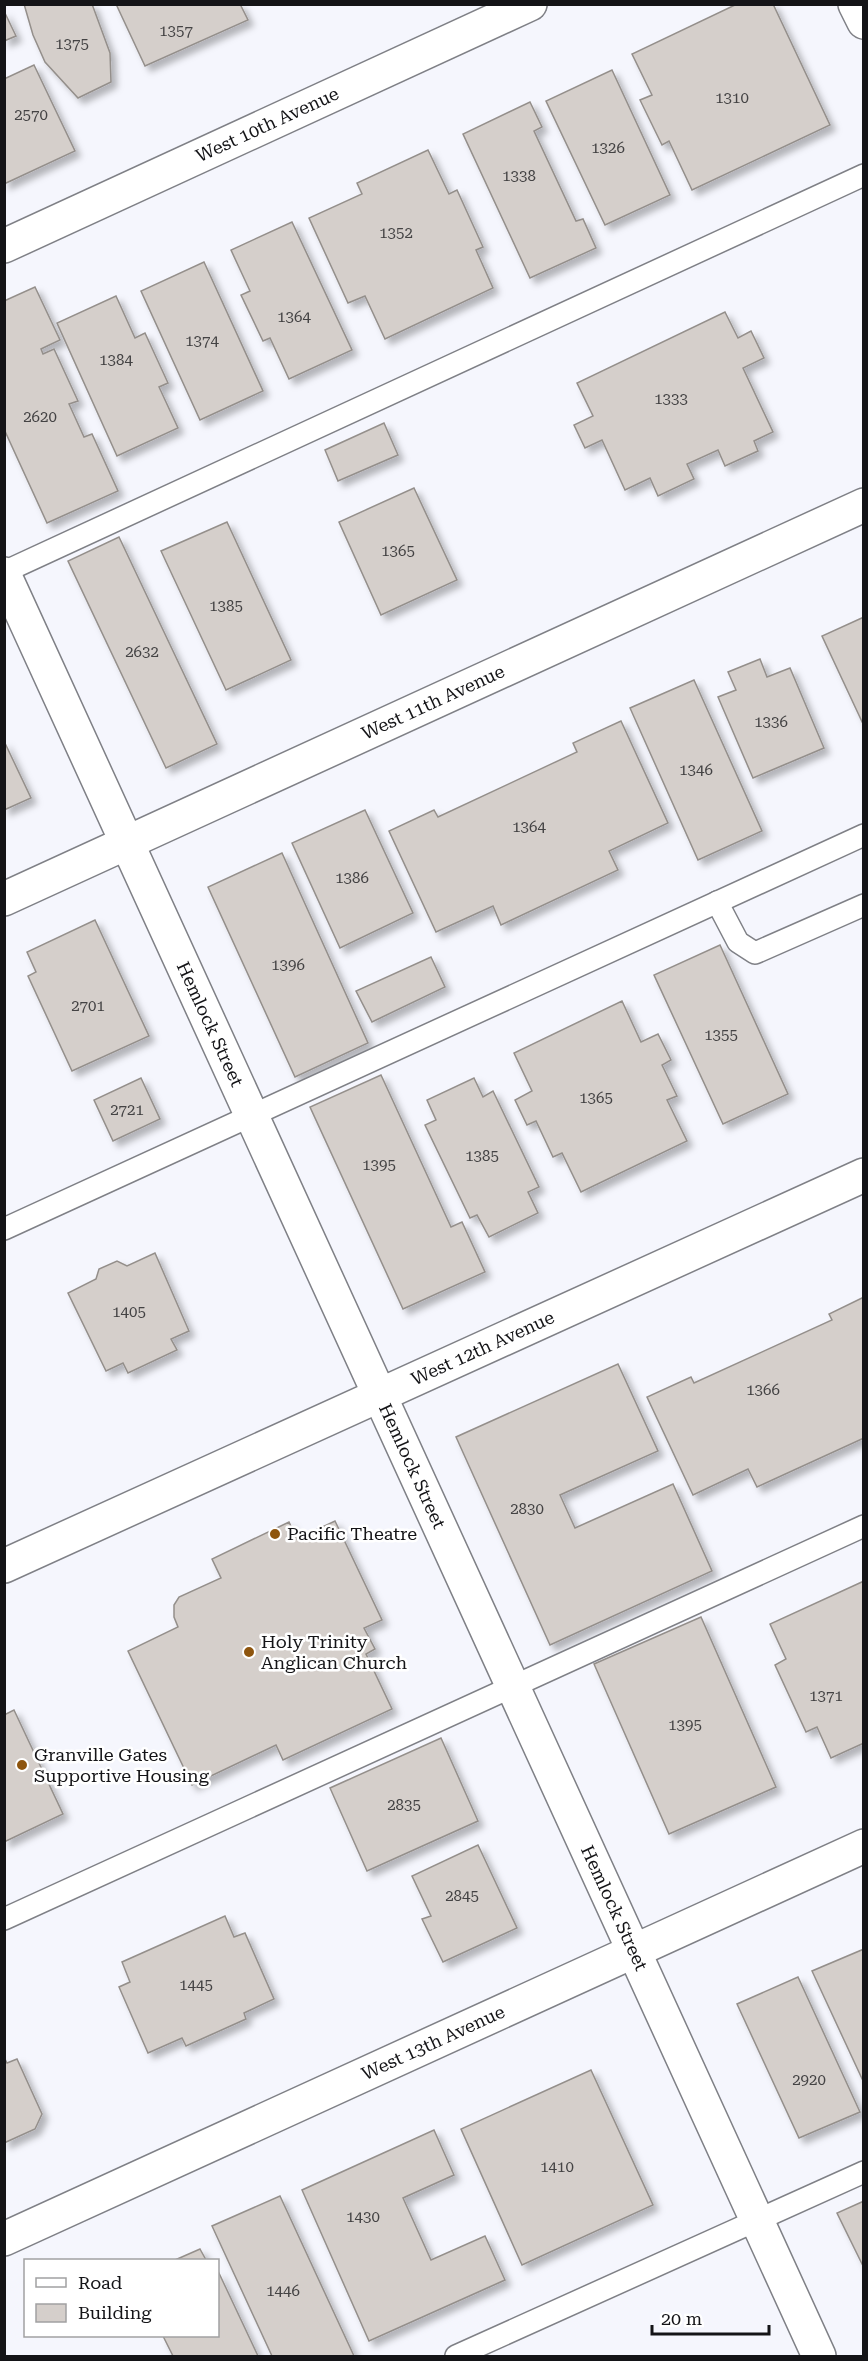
<svg xmlns="http://www.w3.org/2000/svg" width="868" height="2361" font-family="'Roboto Serif',serif">
<defs>
<filter id="shadow"><feDropShadow dx="5.5" dy="5.5" stdDeviation="3" flood-color="#0004"/></filter>
</defs>
<rect width="100%" height="100%" fill="#f5f6fd"/>
<g fill="#d5cfcb" stroke="#948f8b" stroke-width="1.5" filter="url(#shadow)">
<path d="M24,4H92L110,53L111,82L78,98L45,62L33,35Z"/>
<path d="M116,4H240L248,20L145,66Z"/>
<path d="M737,4H773L830,125L692,190L669,141L662,145L640,100L652,95L632,54Z"/>
<path d="M4,11L16,36L4,41Z"/>
<path d="M34,65L75,151L4,184V79Z"/>
<path d="M612,70L670,195L605,225L546,101Z"/>
<path d="M530,102L542,127L534,131L576,221L583,219L596,248L530,278L463,134Z"/>
<path d="M428,150L449,194L457,190L483,247L476,250L493,288L385,339L365,296L348,303L309,218L362,194L357,183Z"/>
<path d="M292,222L352,350L289,379L270,338L263,341L241,295L250,291L231,250Z"/>
<path d="M204,262L263,391L200,420L141,291Z"/>
<path d="M35,287L60,340L41,349L43,354L54,349L78,401L69,404L84,437L92,434L118,491L47,523L4,429V301Z"/>
<path d="M116,296L135,338L145,333L168,383L159,387L178,428L117,456L57,323Z"/>
<path d="M725,312L738,338L751,331L764,358L743,368L773,432L754,441L758,451L725,466L718,450L687,464L694,479L658,496L650,478L625,490L602,440L585,448L574,425L593,416L577,383Z"/>
<path d="M384,423L398,455L338,481L325,450Z"/>
<path d="M414,488L457,580L381,615L339,522Z"/>
<path d="M227,522L291,660L226,690L161,551Z"/>
<path d="M119,537L217,744L166,768L68,561Z"/>
<path d="M864,617V726L822,636Z"/>
<path d="M760,659L767,677L790,668L824,748L753,778L718,697L736,690L728,672Z"/>
<path d="M694,680L762,831L698,860L630,708Z"/>
<path d="M621,721L668,823L609,851L618,870L501,925L493,906L436,932L389,831L434,810L438,817L577,752L573,743Z"/>
<path d="M4,741L31,798L4,810Z"/>
<path d="M365,810L413,913L340,948L292,843Z"/>
<path d="M282,853L368,1043L295,1077L208,887Z"/>
<path d="M95,920L149,1036L72,1071L28,976L36,972L27,952Z"/>
<path d="M720,945L788,1094L723,1124L654,975Z"/>
<path d="M431,957L445,987L372,1022L356,991Z"/>
<path d="M622,1001L641,1042L658,1034L671,1060L662,1065L677,1096L667,1100L687,1141L581,1192L562,1153L553,1157L536,1121L527,1125L515,1100L532,1091L514,1053Z"/>
<path d="M381,1075L451,1227L462,1222L485,1272L403,1309L310,1107Z"/>
<path d="M141,1078L160,1119L113,1141L94,1100Z"/>
<path d="M474,1078L483,1097L493,1091L539,1187L528,1192L538,1213L489,1237L477,1215L470,1218L425,1125L436,1120L427,1100Z"/>
<path d="M155,1253L189,1331L171,1339L177,1350L128,1373L123,1363L106,1371L68,1293L96,1279L99,1269L117,1261L127,1266Z"/>
<path d="M864,1297V1438L757,1487L748,1469L693,1495L647,1397L691,1377L694,1383L832,1320L829,1314Z"/>
<path d="M618,1364L658,1451L560,1495L575,1528L673,1484L712,1571L550,1645L456,1437Z"/>
<path d="M335,1521L382,1620L364,1628L375,1649L366,1654L392,1709L283,1760L276,1745L192,1785L128,1651L178,1627L174,1617V1605L179,1597L221,1578L212,1559L289,1522L297,1539Z"/>
<path d="M864,1581V1743L831,1758L817,1727L806,1732L775,1665L786,1659L770,1624Z"/>
<path d="M701,1617L776,1787L669,1834L594,1664Z"/>
<path d="M14,1710L63,1814L4,1842V1715Z"/>
<path d="M441,1738L478,1821L367,1871L330,1788Z"/>
<path d="M478,1845L517,1928L443,1962L422,1919L431,1916L412,1876Z"/>
<path d="M225,1916L234,1937L245,1933L274,1999L244,2013L246,2019L186,2046L182,2038L148,2053L119,1987L130,1982L122,1962Z"/>
<path d="M864,1949V2083L812,1971Z"/>
<path d="M798,1977L860,2112L799,2138L737,2004Z"/>
<path d="M4,2057L7,2063L17,2059L42,2114L35,2129L4,2143Z"/>
<path d="M591,2070L653,2205L522,2265L461,2129Z"/>
<path d="M434,2130L454,2175L403,2198L431,2260L485,2236L505,2280L369,2341L302,2190Z"/>
<path d="M280,2196L354,2356H272L212,2226Z"/>
<path d="M864,2201V2268L837,2213Z"/>
<path d="M200,2249L206,2260H175Z"/>
<path d="M218,2271L258,2356H173L163,2336H218Z"/>
</g>
<g fill="none" stroke-linecap="round" stroke-linejoin="round">
<defs>
<g id="service">
<path d="M4,572L864,175"/>
<path d="M717,902L738,942L755,953L864,905"/>
<path d="M4,1229L864,835"/>
<path d="M4,1919L864,1526"/>
<path d="M456,2356L864,2172"/>
</g>
<g id="minor">
<path d="M855,4L864,22"/>
<path id="s1" d="M4,246L530,4"/>
<path id="s2" d="M4,899L864,505"/>
<path id="s3" d="M4,2239L864,1846"/>
</g>
<g id="tertiary">
<path id="s4" d="M4,574L819,2356"/>
<path id="s5" d="M4,1566L864,1175"/>
</g>
</defs>
<use href="#service" stroke="#7f8086" stroke-width="24"/>
<use href="#minor" stroke="#7f8086" stroke-width="36"/>
<use href="#tertiary" stroke="#7f8086" stroke-width="36"/>
<use href="#service" stroke="#fff" stroke-width="21"/>
<use href="#minor" stroke="#fff" stroke-width="33"/>
<use href="#tertiary" stroke="#fff" stroke-width="33"/>
</g>
<g fill="#8e550e" stroke="#fff" stroke-width="2">
<circle cx="275" cy="1534" r="6"/>
<circle cx="249" cy="1652" r="6"/>
<circle cx="22" cy="1765" r="6"/>
</g>
<g text-anchor="middle" stroke-width="5" stroke-linejoin="round" paint-order="stroke">
<g font-size="15" fill="#444344">
<text x="176" y="36">1357</text>
<text x="72" y="49">1375</text>
<text x="732" y="103">1310</text>
<text x="31" y="120">2570</text>
<text x="608" y="153">1326</text>
<text x="519" y="181">1338</text>
<text x="396" y="238">1352</text>
<text x="294" y="322">1364</text>
<text x="202" y="346">1374</text>
<text x="116" y="365">1384</text>
<text x="671" y="404">1333</text>
<text x="40" y="422">2620</text>
<text x="398" y="556">1365</text>
<text x="226" y="611">1385</text>
<text x="142" y="657">2632</text>
<text x="771" y="727">1336</text>
<text x="696" y="775">1346</text>
<text x="529" y="832">1364</text>
<text x="352" y="883">1386</text>
<text x="288" y="970">1396</text>
<text x="88" y="1011">2701</text>
<text x="721" y="1040">1355</text>
<text x="596" y="1103">1365</text>
<text x="127" y="1115">2721</text>
<text x="482" y="1161">1385</text>
<text x="379" y="1170">1395</text>
<text x="129" y="1317">1405</text>
<text x="763" y="1395">1366</text>
<text x="527" y="1514">2830</text>
<text x="826" y="1701">1371</text>
<text x="685" y="1730">1395</text>
<text x="404" y="1810">2835</text>
<text x="462" y="1901">2845</text>
<text x="196" y="1990">1445</text>
<text x="809" y="2085">2920</text>
<text x="557" y="2172">1410</text>
<text x="363" y="2222">1430</text>
<text x="283" y="2296">1446</text>
</g>
<g font-size="18" fill="#141417" stroke="#fff">
<text dy="6" stroke="none"><textPath href="#s1" startOffset="290">West 10th Avenue</textPath></text>
<text dy="6" stroke="none"><textPath href="#s2" startOffset="472">West 11th Avenue</textPath></text>
<text dy="6" stroke="none"><textPath href="#s4" startOffset="495">Hemlock Street</textPath></text>
<text dy="6" stroke="none"><textPath href="#s5" startOffset="526">West 12th Avenue</textPath></text>
<text dy="6" stroke="none"><textPath href="#s4" startOffset="981">Hemlock Street</textPath></text>
<text dy="6" stroke="none"><textPath href="#s4" startOffset="1467">Hemlock Street</textPath></text>
<text dy="6" stroke="none"><textPath href="#s3" startOffset="472">West 13th Avenue</textPath></text>
</g>
<g font-size="18" fill="#141417" stroke="#fff" text-anchor="start">
<text x="287" y="1540">Pacific Theatre</text>
<text x="261" y="1648">Holy Trinity<tspan x="261" dy="21">Anglican Church</tspan></text>
<text x="34" y="1761">Granville Gates<tspan x="34" dy="21">Supportive Housing</tspan></text>
</g>
</g>
<rect width="868" height="2361" fill="none" stroke="#141417" stroke-width="12"/>
<rect x="24" y="2259" width="195" height="78" fill="#ffffff" stroke="#a1a1a2" stroke-width="1.5"/>
<rect x="36" y="2278" width="30" height="9" fill="#ffffff" stroke="#a1a1a2" stroke-width="1.5"/>
<text x="78" y="2289" font-size="18" fill="#141417">Road</text>
<rect x="36" y="2304" width="30" height="18" fill="#d5cfcb" stroke="#a1a1a2" stroke-width="1.5"/>
<text x="78" y="2319" font-size="18" fill="#141417">Building</text>
<path d="M652 2325v9h117v-9" fill="none" stroke="#141417" stroke-width="3"/>
<text x="661" y="2325" font-size="18" fill="#141417" stroke="#ffffff" stroke-width="4.5" paint-order="stroke">20 m</text>
</svg>
